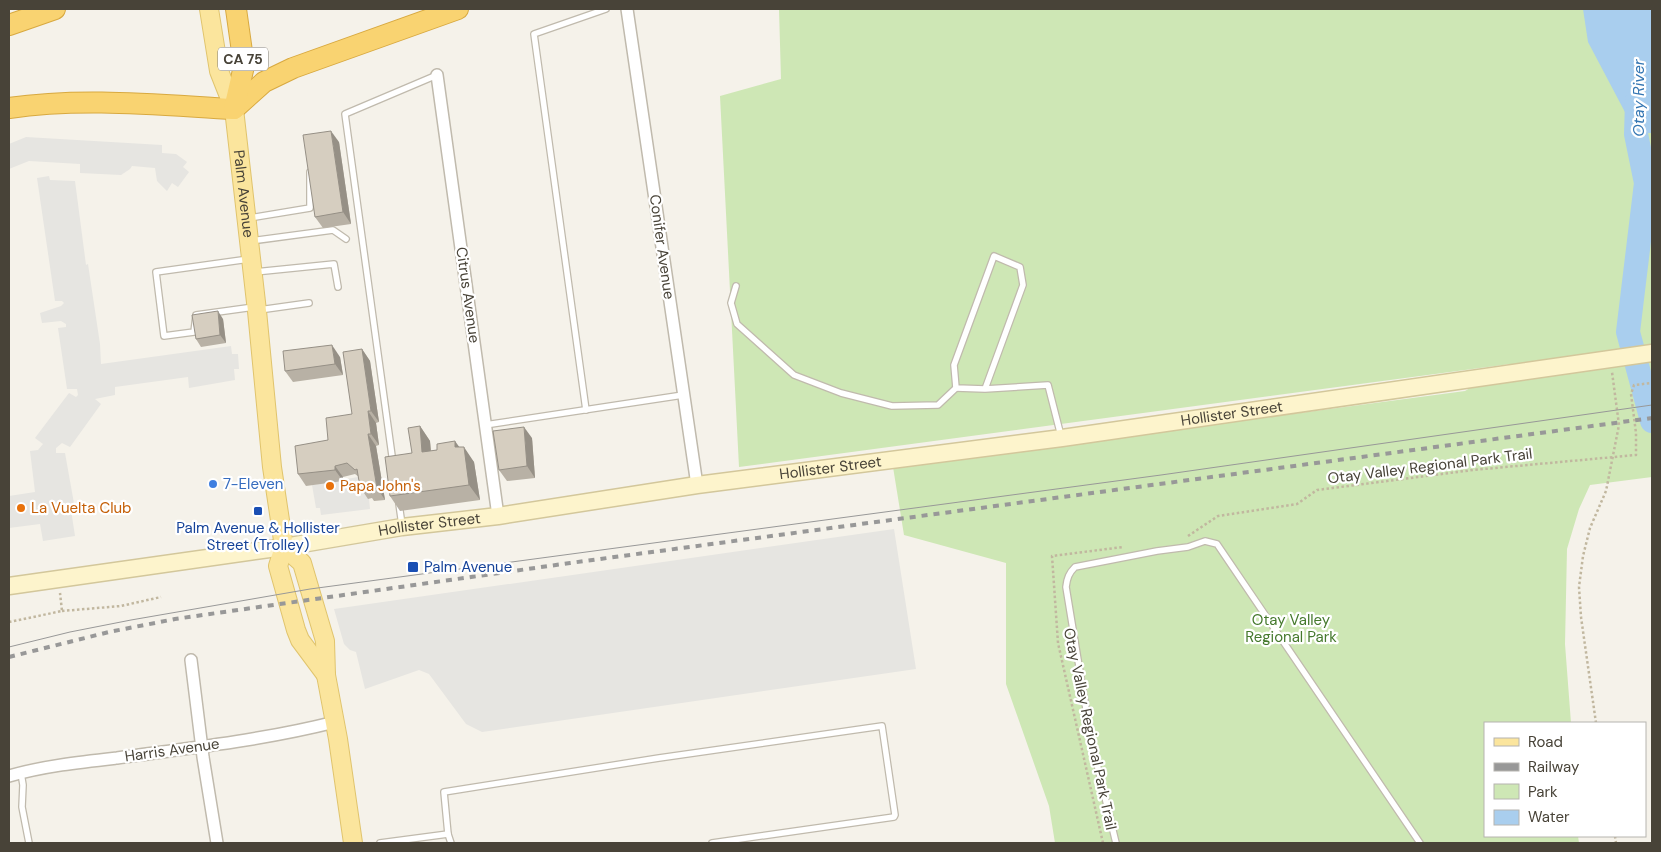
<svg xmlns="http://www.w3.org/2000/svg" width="1661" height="852" font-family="'DM Sans',sans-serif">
<rect width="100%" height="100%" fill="#f5f2ea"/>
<path fill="#cee7b5" d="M779,9H1652V477L1590,485L1579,509L1567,549L1565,644L1571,723H1485V836H1578L1579,843H1055L1049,806L1006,684V563L904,535L893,467L1465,391L1510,364L739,467L720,96L781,79Z"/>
<g fill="#e6e5e1">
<path d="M26,137L162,145V153L176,154L187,162L183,167L189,172L178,187L172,183L167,191L157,181L155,168L132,166L130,169L121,175L80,173V164L29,161L9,169V144Z"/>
<path d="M49,176L50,180L75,181L86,265L88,264L100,344L101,364L231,346L232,354H238L239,369H234L235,380L189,388L188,377L115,387V395L95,399L101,404L70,447L62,443L56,448V453H65L75,509L71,510L75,536L43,541L40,524L9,528V496L35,492L30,451L38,450L43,444L35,438L69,393L76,397L78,395L77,389H67L58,328L66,327V324L61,321L42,323L40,313L61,306L64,303L62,301H55L37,178Z"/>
<path d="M358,477L360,489L368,488L370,509L321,515L320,508H316L312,485Z"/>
<path d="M894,529L916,669L482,732L466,724L429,674L419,670L365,689L356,652L350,650L344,644L334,609Z"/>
</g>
<path fill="#a9ceee" d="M1583,9H1652V133H1636L1588,42Z"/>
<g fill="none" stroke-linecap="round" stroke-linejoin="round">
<path stroke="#a9ceee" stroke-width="24" d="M1637,101L1636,134L1646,183L1628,332L1652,421"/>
<defs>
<g id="lane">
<path d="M249,218L310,208V172"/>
<path d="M251,241L333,230L346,239"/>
<path d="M249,259L156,272L164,336L194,332L196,315L254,307"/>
<path d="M255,272L334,264L338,287"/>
<path d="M736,286L731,303L737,324L794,375L841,393L892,406L938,405L956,388"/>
<path d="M259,310L309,303"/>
<path d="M985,389L1023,285L1020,267L994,256L954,365L956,388L985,389L1048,385L1061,436"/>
<path d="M586,410L534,34L606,9"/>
<path d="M485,425L683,395"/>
<path d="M393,463L345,114L437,75"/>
<path d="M399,504L402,525"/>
<path d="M21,773L23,785L22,807L29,843"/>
<path d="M380,843L448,834"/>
<path d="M451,843L448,834L444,792L659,758L882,726L895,815L894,817L712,843"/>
<path d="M1116,843L1091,739L1066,587C1067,578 1069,573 1075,567L1157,551L1188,547L1205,541L1217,544L1420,843"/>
</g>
<g id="street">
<path d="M627,9L697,485"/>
<path d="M437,75L498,516"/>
<path d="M191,660L203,757L217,843"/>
<path d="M9,776C44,766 81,762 117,758C190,748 264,740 335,722"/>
</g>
<g id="secondary">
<path id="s1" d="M9,586L284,547L402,527L498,516L697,485L1062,438L1652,353"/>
</g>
<g id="primary">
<path id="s2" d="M209,9L219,71L234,109L257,311L272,467L284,547L278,566L296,630L300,640L326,675"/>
<path d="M284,547L302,563L325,641L326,675L338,739L353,843"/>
</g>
<g id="highway">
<path d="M9,25L55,9"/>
<path d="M9,108C83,97 159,105 234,109L264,82L293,68L458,9"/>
<path d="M234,109L244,66L236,9"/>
</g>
</defs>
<use href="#lane" stroke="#c0baad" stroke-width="8"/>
<use href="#street" stroke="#c0baad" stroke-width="14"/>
<use href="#secondary" stroke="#d3c79b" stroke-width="19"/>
<use href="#primary" stroke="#e0c46d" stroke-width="20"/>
<use href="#highway" stroke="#d8a940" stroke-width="22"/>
<g stroke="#c1b79f" stroke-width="2.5" stroke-dasharray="2.5 2.5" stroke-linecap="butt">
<path d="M1188,536L1218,516L1297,504L1317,490L1473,470L1636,455V433L1631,394L1634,385L1652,383"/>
<path d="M62,611L121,606L161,597"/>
<path d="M9,622L62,611L60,593"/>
<path d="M1596,723L1581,617L1579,587L1583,556L1590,528L1606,491L1619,425L1612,372"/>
<path d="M1615,836L1616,843"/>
<path d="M1103,843L1058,643L1052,556L1123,547"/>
</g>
<use href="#lane" stroke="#fff" stroke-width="5.5"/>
<use href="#street" stroke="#fff" stroke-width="11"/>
<use href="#secondary" stroke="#fdf4cc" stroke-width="16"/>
<use href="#primary" stroke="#fbe59d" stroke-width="18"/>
<use href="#highway" stroke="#f9d371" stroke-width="20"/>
<path stroke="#989898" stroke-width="1" d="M9,647L70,632L131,620L310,589L1161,475L1652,405"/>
<path stroke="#989898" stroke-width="4" stroke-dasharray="6 6" stroke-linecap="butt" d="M9,657L109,632L175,619L287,603L570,563L1652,418"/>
</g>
<g fill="#b8b1a5">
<path d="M339,142L351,224L323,228L315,217Z"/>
<path d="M223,319L226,343L201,347L196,339Z"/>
<path d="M362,349L370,361L379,422L376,423L379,445L376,446L385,500L374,501L372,498L368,499L360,487L359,477L355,474L343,477V481L306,486L298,474L352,414Z"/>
<path d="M340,357L343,375L293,382L285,371Z"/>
<path d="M420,426L430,441L431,451L459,447L474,462L480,500L400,511L390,496L412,453Z"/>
<path d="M532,438L535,478L507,481L499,470Z"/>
</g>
<g fill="#969086">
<path d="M331,131L339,142L351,224L343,212Z"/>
<path d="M218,311L223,319L226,343L220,335Z"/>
<path d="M332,345L340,357L343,375L335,364Z"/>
<path d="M362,349L370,361L379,422L371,411Z"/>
<path d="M368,411L376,423L379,445L371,434Z"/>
<path d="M420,426L430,441L432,467L422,452Z"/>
<path d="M524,427L532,438L535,478L527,466Z"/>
<path d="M368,434L376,446L385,500L377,488Z"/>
<path d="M455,441L465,455L464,447L474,462L480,500L469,485L455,447Z"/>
<path d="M335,466L343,477V481L335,470Z"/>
</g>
<g fill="#d6cec0" stroke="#969086">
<path d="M331,131L343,212L315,217L303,135Z"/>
<path d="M218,311L220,335L196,339L192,315Z"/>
<path d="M332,345L335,364L285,371L283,351Z"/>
<path d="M362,349L371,411H368L371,434H368L377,488L366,490V487H360L357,469L355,470L347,463L335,466V470L298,474L295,446L328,440L326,418L352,414L343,352Z"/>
<path d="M420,426L422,452L437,450V444L455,441V447H464L469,485L390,496L385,457L412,453L408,428Z"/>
<path d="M524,427L527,466L499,470L493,431Z"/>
</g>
<circle fill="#3f7fe0" stroke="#fff" stroke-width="2" cx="213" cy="484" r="5"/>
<g fill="#e8710a" stroke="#fff" stroke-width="2">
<circle cx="330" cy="486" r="5"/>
<circle cx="21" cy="508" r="5"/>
</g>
<g fill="#1a4fb4" stroke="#fff" stroke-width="2">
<rect x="253" y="506" width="10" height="10" rx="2.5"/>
<rect x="407" y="561" width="12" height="12" rx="2.5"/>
</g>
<g text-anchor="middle" stroke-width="4.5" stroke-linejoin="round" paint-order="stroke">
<rect fill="#fff" stroke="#7f7b74" stroke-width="1" x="218" y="47.5" width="50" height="23" rx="4"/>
<g font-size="14" font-weight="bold" fill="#484338">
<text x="243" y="64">CA 75</text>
</g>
<g font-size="15" fill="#484338" stroke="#fff">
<text dy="5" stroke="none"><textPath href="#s2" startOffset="189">Palm Avenue</textPath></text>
<text transform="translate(662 247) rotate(82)" y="5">Conifer Avenue</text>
<text transform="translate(468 295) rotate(82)" y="5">Citrus Avenue</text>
<text dy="5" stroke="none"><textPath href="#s1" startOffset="1235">Hollister Street</textPath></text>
<text transform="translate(1430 466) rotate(-7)" y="5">Otay Valley Regional Park Trail</text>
<text dy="5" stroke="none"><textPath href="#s1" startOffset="830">Hollister Street</textPath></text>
<text dy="5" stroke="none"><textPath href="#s1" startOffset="425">Hollister Street</textPath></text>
<text transform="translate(1090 729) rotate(78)" y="5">Otay Valley Regional Park Trail</text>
<text transform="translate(172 750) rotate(-8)" y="5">Harris Avenue</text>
</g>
<g font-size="15" fill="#366cbe" stroke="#fff" text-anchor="start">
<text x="223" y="489">7-Eleven</text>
</g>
<g font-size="15" fill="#c56008" stroke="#fff" text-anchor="start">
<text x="340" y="491">Papa John's</text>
<text x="31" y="513">La Vuelta Club</text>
</g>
<g font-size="15" fill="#164399" stroke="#fff">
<text x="258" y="533">Palm Avenue &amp; Hollister<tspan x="258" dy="17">Street (Trolley)</tspan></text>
<text x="424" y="572" text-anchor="start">Palm Avenue</text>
</g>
<g font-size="15" fill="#45792d" stroke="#fff">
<text x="1291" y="625">Otay Valley<tspan x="1291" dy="17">Regional Park</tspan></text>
</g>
<g font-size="16" font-style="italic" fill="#3476b2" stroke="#fff">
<text transform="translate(1638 98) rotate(-90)" y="6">Otay River</text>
</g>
</g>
<rect width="1661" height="852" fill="none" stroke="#484338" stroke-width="20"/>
<rect x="1484" y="722" width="162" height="115" fill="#ffffff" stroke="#b6b4af"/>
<rect x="1494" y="738" width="25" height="8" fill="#fbe59d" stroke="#b6b4af"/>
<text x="1528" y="747" font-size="15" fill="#484338">Road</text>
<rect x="1494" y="763" width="25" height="8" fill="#989898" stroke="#b6b4af"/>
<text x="1528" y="772" font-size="15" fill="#484338">Railway</text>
<rect x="1494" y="784" width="25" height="15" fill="#cee7b5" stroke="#b6b4af"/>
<text x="1528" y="797" font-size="15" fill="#484338">Park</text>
<rect x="1494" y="810" width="25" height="15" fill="#a9ceee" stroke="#b6b4af"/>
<text x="1528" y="822" font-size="15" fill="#484338">Water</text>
</svg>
